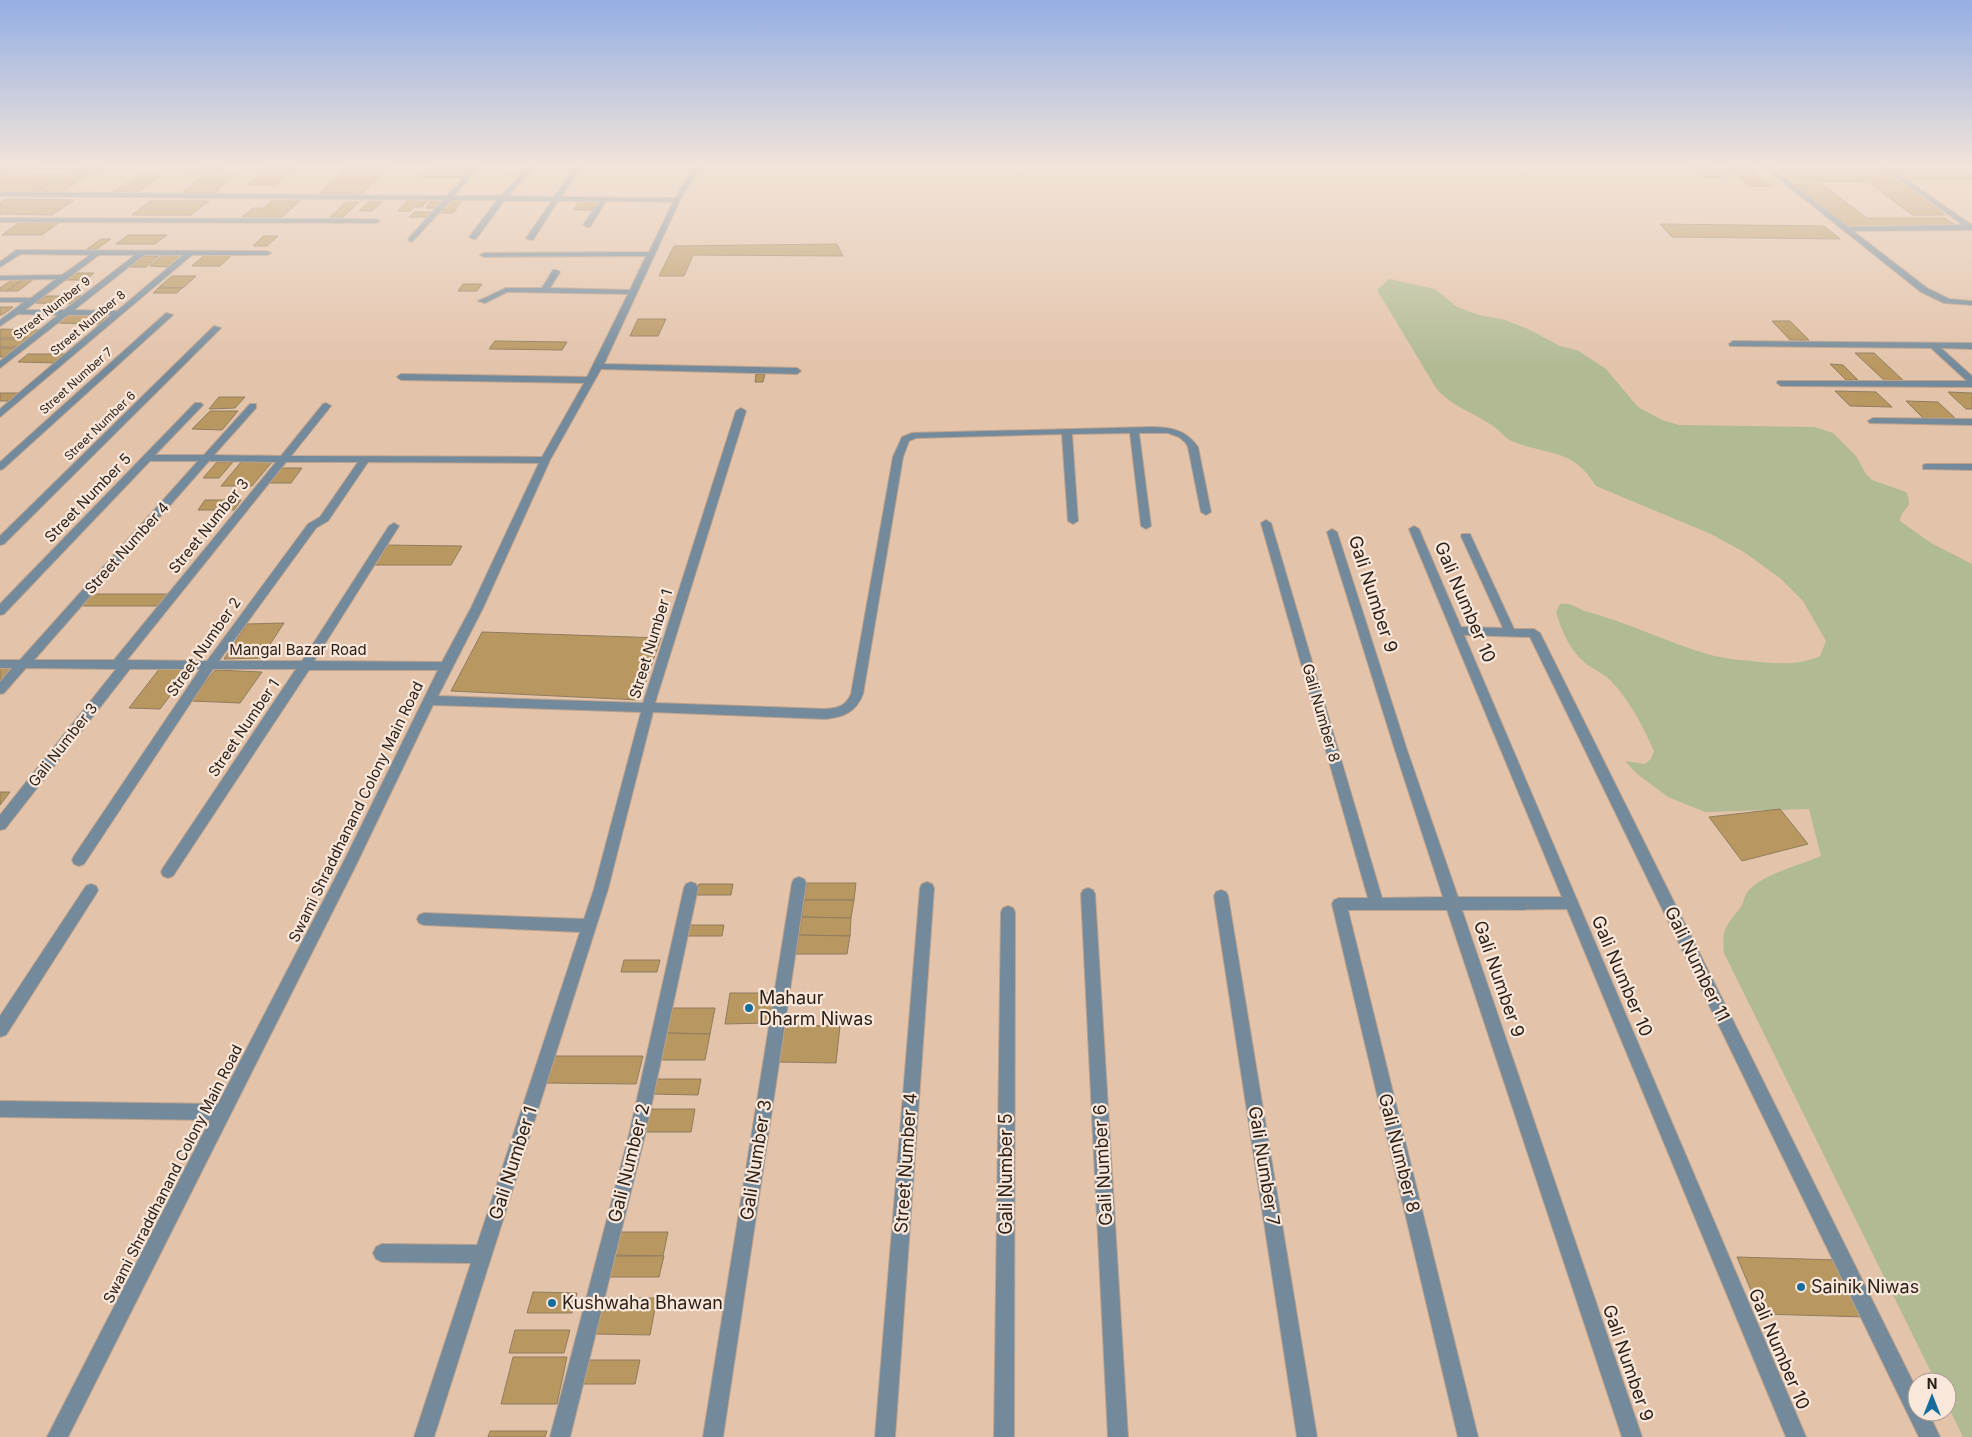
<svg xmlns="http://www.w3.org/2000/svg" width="1972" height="1437" font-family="Inter,sans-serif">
<rect width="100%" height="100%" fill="#e3c3aa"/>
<path fill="#b0ba93" d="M1389,279L1435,289L1457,307L1479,315L1505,320L1528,329L1560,346L1577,350L1606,369L1638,407L1662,420L1679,425L1814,427L1833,433L1856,456L1866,474L1872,480L1906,492C1915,510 1901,507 1900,521L1931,543L1972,564V1437H1963L1947,1404V1382H1936L1724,953C1722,928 1725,928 1740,908C1744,903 1744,896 1748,891C1764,873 1799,866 1821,856L1809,809L1705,812L1668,797L1636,773L1625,761L1645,764L1651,759L1654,751C1642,725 1630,700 1609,679C1602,672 1592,669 1584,662C1570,650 1561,630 1556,612L1560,604C1575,602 1576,609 1588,612C1629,623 1667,642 1707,654C1724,659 1743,660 1760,662C1782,664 1799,665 1820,656L1826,641L1803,601L1781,579L1744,552L1711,534L1596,486C1572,448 1551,456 1514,442C1505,439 1501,431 1493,426C1473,412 1452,407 1436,388L1377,290Z"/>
<g fill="#b89760" stroke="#907d5e">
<path d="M0,167H36L23,175H61L34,192H0Z"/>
<path d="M80,167H105L94,174H69Z"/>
<path d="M198,167H224L214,175H187Z"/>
<path d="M268,167H295L275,185H247Z"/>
<path d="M347,167H388L362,194H319Z"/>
<path d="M431,167H475L466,177H421Z"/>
<path d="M1692,167H1711L1724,177H1704Z"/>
<path d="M1726,167H1747L1772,186H1751Z"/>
<path d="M1893,169L1964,170L1972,175V179H1907Z"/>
<path d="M1781,171H1852L1866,182L1793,181Z"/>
<path d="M1854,171H1884L1945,215H1912Z"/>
<path d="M63,175H88L62,192L37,191Z"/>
<path d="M137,176H160L137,192H113Z"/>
<path d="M202,176H234L214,193H182Z"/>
<path d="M1794,184H1822L1867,218H1945L1962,230H1853Z"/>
<path d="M6,199L74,200L52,215L0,214V203Z"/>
<path d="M408,200H428L422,207H414L410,211H398Z"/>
<path d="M432,200H444L438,208H426Z"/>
<path d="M448,200H463L453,213H438Z"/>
<path d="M150,201H209L191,215H132Z"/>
<path d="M271,201H300L282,217H242L253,208H264Z"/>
<path d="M579,201H597L592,210H574Z"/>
<path d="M346,202H359L343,217H330Z"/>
<path d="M369,202H382L372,211H359Z"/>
<path d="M414,212H436L431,217H409Z"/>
<path d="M21,221H61L42,235H2Z"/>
<path d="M1660,224L1824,226L1840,239L1672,237Z"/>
<path d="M128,235H167L155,244H116Z"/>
<path d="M263,236H278L267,246H253Z"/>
<path d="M101,239H111L97,249H87Z"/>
<path d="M837,244L843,256L693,255L684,276H659L674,246Z"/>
<path d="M207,253H234L220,266H192Z"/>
<path d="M163,255H183L170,267L150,266Z"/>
<path d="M140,256H159L146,267H126Z"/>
<path d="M73,273H94L85,280H64Z"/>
<path d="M172,276H196L183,288L159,287Z"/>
<path d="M13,279H23L7,291H0V288Z"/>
<path d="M24,279H34L18,291H7Z"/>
<path d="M463,284H482L477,291H458Z"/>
<path d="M158,288H182L177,293H153Z"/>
<path d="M46,296H84L75,304L36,303Z"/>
<path d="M0,307H13L2,315H0Z"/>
<path d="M65,315H108L99,324L55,323Z"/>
<path d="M638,319H666L658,336H630Z"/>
<path d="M1772,321H1790L1809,340H1790Z"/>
<path d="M0,330L1,329L41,330L31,338H0Z"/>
<path d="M0,339H28L18,347H0Z"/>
<path d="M495,341L567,342L562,350L489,349Z"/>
<path d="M0,348H17L6,357H0Z"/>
<path d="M1855,353H1874L1905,382H1886Z"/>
<path d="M28,354H67L56,363L18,362Z"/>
<path d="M1830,364L1843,365L1858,380H1846Z"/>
<path d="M756,374H765L763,382H755Z"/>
<path d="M1835,391L1876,392L1892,407L1850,406Z"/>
<path d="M1948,392L1972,393V409H1966Z"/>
<path d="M0,393H20L10,401H0Z"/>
<path d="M219,397H245L235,408L209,409Z"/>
<path d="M1906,401L1938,402L1956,419L1923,418Z"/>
<path d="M210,411H238L222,430L192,429Z"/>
<path d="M242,461L272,462L252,486H221Z"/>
<path d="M217,462H233L219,478H203Z"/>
<path d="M277,468H302L291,483H266Z"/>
<path d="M205,500H241L234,510H198Z"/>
<path d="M383,545L462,546L451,565H371Z"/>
<path d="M91,594H168L159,606H80Z"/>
<path d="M284,623L261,658L224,659L247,624Z"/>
<path d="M482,632L661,638L639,700L451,691Z"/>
<path d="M0,668H12L0,681Z"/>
<path d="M160,668H191L160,709L129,708Z"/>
<path d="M215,670L262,672L240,703L191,701Z"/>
<path d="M0,792H10L0,805Z"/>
<path d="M1780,809L1808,844L1742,861L1709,817Z"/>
<path d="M807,883H856L854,900H804Z"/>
<path d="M699,884H733L731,895H697Z"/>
<path d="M804,900H854L851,918L802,917Z"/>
<path d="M802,917L851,918L850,936L799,935Z"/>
<path d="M689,925H724L722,936H687Z"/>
<path d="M799,935L850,936L847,954H796Z"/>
<path d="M624,960H660L657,972H621Z"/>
<path d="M730,993H774L769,1023L725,1024Z"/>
<path d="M670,1008H715L710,1034L665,1033Z"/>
<path d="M784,1025L840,1026L836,1063L778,1062Z"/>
<path d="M665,1033L710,1034L705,1060H659Z"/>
<path d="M555,1056H643L636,1084L547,1083Z"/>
<path d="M654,1079H701L698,1095L651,1094Z"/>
<path d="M648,1109H695L691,1132H643Z"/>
<path d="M617,1232H668L663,1256L612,1255Z"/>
<path d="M612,1256H664L659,1277H607Z"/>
<path d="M1737,1257L1838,1260L1866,1317L1761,1314Z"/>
<path d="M533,1292L577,1293L572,1313H527Z"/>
<path d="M604,1298H657L650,1335L596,1334Z"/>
<path d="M515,1330H570L564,1353H509Z"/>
<path d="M513,1357H567L557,1404H501Z"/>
<path d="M585,1360H640L635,1384H580Z"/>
<path d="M490,1431H547L545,1437H488Z"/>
</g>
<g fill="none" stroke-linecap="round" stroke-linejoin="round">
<defs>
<g id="minor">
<path d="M473,167H479L454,196H501L528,167H534L508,196L554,197L575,167H581L561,197L675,198L694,167H700L680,200L604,364L797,368L801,371L797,374L601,369L550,460L483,608L438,696L643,703L736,411L741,408L746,411L655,703L826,709C838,708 846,706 851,694L893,457L902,437L912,433L1151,427C1171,427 1186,430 1198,447L1211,512L1206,515L1201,512L1188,447L1185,442L1179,437L1168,433H1139L1151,526L1146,529L1141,526L1130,433L1072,434L1078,521L1073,524L1068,521L1062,434L916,438L909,441L903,457L863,694C856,712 844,717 826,719L653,712L608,889L434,1437H414L471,1263L382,1262L376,1259L373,1253L376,1247L382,1244L477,1245L580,932L424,925L419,923L417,919L419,915L424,913L584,919L594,889L641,712L433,705L356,865L68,1437H47L210,1120L0,1117V1101L218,1104L343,863L438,670H309L173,876L168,878L163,876L161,872L163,868L296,669H213L84,864L79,866L74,864L72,860L74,856L200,669H130L5,829L0,830V815L116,669L26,668L4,693L0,694V682L12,668H0V660H20L198,461H150L4,614L0,615V604L195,403H201L203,405L155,455H204L250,404H256V408L214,455L281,456L323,404L326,403L331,406L291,456L542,457L584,383L401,380L397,377L401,374L587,377L628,294L507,292L485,303L478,301L506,288H542L553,270H556L560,272L550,288L630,290L646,256L484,257L480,255L484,253L649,252L673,202L606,201L590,227H587L583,225L600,201H558L533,240H530L526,238L552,201H504L476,239H473L469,237L497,200H451L412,242L408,240L409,238L443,200L0,196V192L447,196ZM209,461L276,462L114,660H34ZM286,462H358L320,517L308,524L207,661L127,660ZM368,462L539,463L471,608L442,662L314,661L399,526L394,523L389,526L302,661H219L316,528L328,521Z"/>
<path d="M1764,167H1771L1848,227L1963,225L1881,167H1888L1972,225V230L1853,231L1927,288L1949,299L1972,301V305L1944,303L1921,292Z"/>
<path d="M0,218L376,219L380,221L376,223L0,222Z"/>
<path d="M16,250L267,251L271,253L267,255H192L0,417V409L111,315H68L0,368V361L58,315L18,314L0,326V320L24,302H0V298H31L56,279L0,280V276L62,275L90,255L21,254L0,267V262ZM99,255H135L64,310H25ZM144,255H183L117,311L74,310Z"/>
<path d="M166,313L173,315L3,469L0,470V462Z"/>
<path d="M214,326L221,328L4,544L0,545V536Z"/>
<path d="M1733,341L1972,343V349L1941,348L1972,376V387L1781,386L1777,383L1778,381H1967L1931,348L1730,346L1729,344Z"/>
<path d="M1873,418L1972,419V425L1870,423L1868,421Z"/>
<path d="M1926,464H1972V470L1923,469V465Z"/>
<path d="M1266,520L1271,523L1382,898L1443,897L1395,750L1327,532L1332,529L1337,532L1407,750L1458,897H1562L1409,529L1414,526L1419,529L1461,627L1503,628L1461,536L1462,534H1470L1514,629H1534L1540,633L1917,1390V1412H1928L1940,1437H1919L1530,637L1464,635L1806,1437H1786L1567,909L1462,910L1642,1437H1622L1447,910H1348L1478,1437H1458L1332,904L1334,900L1339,898H1368L1261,523Z"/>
<path d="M799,877L804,879L806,883L723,1437H703L792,883L794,879Z"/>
<path d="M691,882L696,884L698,888L645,1135L570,1437H550L629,1135L684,888L686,884Z"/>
<path d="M927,882L932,884L934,888L895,1437H875L920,888L922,884Z"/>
<path d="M91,884L96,886L98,890L96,894L6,1035L0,1037V1016L86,886Z"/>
<path d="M1088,888L1093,890L1095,894L1128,1437H1108L1081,894L1083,890Z"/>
<path d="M1221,890L1226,892L1228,896L1317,1437H1297L1214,896L1216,892Z"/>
<path d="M1008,906L1013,908L1015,912L1014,1437H994L1001,912L1003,908Z"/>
</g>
</defs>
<use href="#minor" stroke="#bea28c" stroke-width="2"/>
<use href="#minor" fill="#728a9b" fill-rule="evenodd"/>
</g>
<linearGradient id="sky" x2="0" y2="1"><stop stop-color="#94aee4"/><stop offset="0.45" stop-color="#f2e4d9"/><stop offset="1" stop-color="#f2e4d9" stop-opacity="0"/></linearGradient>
<rect width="1972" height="368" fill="url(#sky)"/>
<g fill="#156d9d" stroke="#f8e7da" stroke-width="2">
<circle cx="749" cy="1008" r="5"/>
<circle cx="1801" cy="1287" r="5"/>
<circle cx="552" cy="1303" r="5"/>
</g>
<g text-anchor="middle" stroke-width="4.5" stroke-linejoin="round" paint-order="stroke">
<g font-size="12" fill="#2a1e15" stroke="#f8e7da">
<text transform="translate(52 308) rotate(-38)" y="4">Street Number 9</text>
<text transform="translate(88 323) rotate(-40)" y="4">Street Number 8</text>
<text transform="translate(76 381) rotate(-42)" y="4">Street Number 7</text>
<text transform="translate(100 426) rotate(-44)" y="4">Street Number 6</text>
</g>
<g font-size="15" fill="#2a1e15" stroke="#f8e7da">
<text transform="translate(88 498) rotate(-46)" y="5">Street Number 5</text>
<text transform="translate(209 526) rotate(-51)" y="5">Street Number 3</text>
<text transform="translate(127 548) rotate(-48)" y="5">Street Number 4</text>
<text transform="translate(651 644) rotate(-73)" y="5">Street Number 1</text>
<text transform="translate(204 647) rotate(-55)" y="5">Street Number 2</text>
<text x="298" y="655">Mangal Bazar Road</text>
<text transform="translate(1321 713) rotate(74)" y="5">Gali Number 8</text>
<text transform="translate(244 728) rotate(-56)" y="5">Street Number 1</text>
<text transform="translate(63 745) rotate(-52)" y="5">Gali Number 3</text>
<text transform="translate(356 812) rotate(-64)" y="5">Swami Shraddhanand Colony Main Road</text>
<text transform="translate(173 1174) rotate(-63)" y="5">Swami Shraddhanand Colony Main Road</text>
</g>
<g font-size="18" fill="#2a1e15" stroke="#f8e7da">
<text transform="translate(1373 594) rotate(72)" y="6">Gali Number 9</text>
<text transform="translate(1465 602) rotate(67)" y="6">Gali Number 10</text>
<text transform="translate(1697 964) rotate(64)" y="6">Gali Number 11</text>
<text transform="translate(1622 976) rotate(67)" y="6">Gali Number 10</text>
<text transform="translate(1499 979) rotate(71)" y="6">Gali Number 9</text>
<text transform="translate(1399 1153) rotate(76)" y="6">Gali Number 8</text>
<text transform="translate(756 1160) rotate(-81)" y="6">Gali Number 3</text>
<text transform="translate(513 1163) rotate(-72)" y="6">Gali Number 1</text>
<text transform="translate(629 1163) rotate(-76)" y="6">Gali Number 2</text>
<text transform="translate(906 1163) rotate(-86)" y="6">Street Number 4</text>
<text transform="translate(1103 1165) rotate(-93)" y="6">Gali Number 6</text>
<text transform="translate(1264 1166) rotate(81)" y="6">Gali Number 7</text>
<text transform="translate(1006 1174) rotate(-90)" y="6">Gali Number 5</text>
<text transform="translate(1779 1349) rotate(67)" y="6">Gali Number 10</text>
<text transform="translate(1628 1363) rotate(71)" y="6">Gali Number 9</text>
</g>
<g font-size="18" fill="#2a1e15" stroke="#f8e7da" text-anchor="start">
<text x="759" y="1004">Mahaur<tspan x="759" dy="21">Dharm Niwas</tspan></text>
<text x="1811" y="1293">Sainik Niwas</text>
<text x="562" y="1309">Kushwaha Bhawan</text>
</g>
</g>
<g transform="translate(1932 1397)"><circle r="24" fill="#f8e7da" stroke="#a6978b"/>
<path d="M0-4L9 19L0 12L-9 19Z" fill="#156d9d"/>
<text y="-8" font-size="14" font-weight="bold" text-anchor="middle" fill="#2a1e15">N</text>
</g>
</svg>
